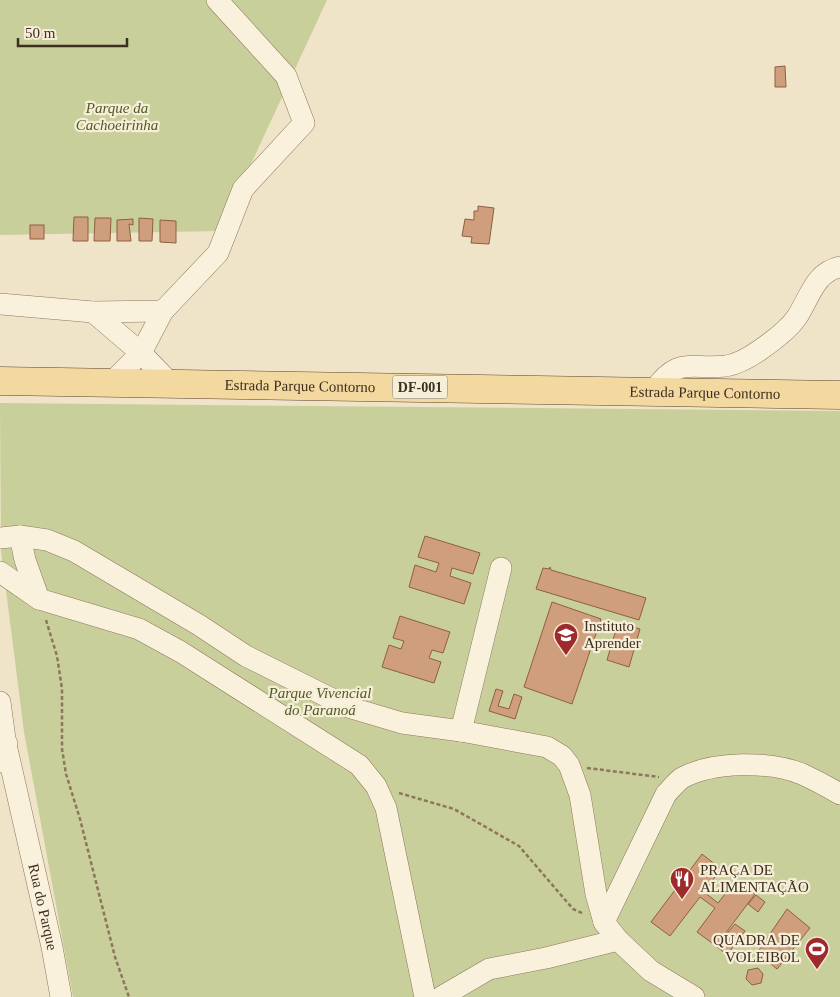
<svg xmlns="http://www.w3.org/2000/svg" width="840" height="997" font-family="'Times New Roman',serif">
<rect width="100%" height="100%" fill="#f0e4c8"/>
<g fill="#c9cf9b">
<path d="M0,0H327L220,231L0,235Z"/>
<path d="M0,403L840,411V997H73L24,732L1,551Z"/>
</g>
<g fill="#cf9f7d" stroke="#8d5f41">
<path d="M785,66L786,87H775V67Z"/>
<path d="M478,206L494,208L489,244L471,243L472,237L462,236L465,219L474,220V211H478Z"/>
<path d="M74,217H88V241H73Z"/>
<path d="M95,218H111L110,241H94Z"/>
<path d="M139,218L153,219L152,241H139Z"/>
<path d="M133,219V225L129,224L131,241H117V220Z"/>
<path d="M160,220L176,221V243L160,242Z"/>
<rect x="30" y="225" width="14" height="14"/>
<path d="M425,536L480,553L473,574L452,568L450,576L471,583L464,604L409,587L415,565L436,572L439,563L418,557Z"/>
<path d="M550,567L551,570L646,598L639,620L536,589L543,568L549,569Z"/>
<path d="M552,602L601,619L572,704L524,687Z"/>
<path d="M400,616L450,632L443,653L432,650L429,658L441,662L434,683L382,667L389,645L401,649L404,641L393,638Z"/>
<path d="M618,623L640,629L629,667L607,660Z"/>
<path d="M496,689L503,691L498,706L509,709L514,694L522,697L515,719L489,711Z"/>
<path d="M702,854L721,869L704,892L718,903L736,880L755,894L716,946L697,932L715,908L700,897L670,936L651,922Z"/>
<path d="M756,895L765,902L758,912L748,904Z"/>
<path d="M787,909L810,928L777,969L757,953Z"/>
<path d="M735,924L745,931L727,955L716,946Z"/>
<path d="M758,968L763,974L761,983L752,985L746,979L748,970Z"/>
</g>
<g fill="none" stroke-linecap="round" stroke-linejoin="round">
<defs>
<g id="minor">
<path d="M0,304L93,312L163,311"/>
<path d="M93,312L141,353L170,383"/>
<path d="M112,382L141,353L163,311L218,253L243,189L304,123L286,76L217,0"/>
<path d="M653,392C678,355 690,370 726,366C739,364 750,357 760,350C773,341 789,329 797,317C810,297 815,272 840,267"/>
<path d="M20,536L25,560L39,599L139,629L181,652L359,765L376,786L386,808L425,997"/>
<path d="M0,538L20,536L47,540L74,551L199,625L246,656L348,707L402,723L461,731L547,747L562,756L569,765L580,795L596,894L604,922L618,940L651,971L694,997"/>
<path d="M0,572L39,599"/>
<path d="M0,702L5,739"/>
<path d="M0,731L7,744L3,762"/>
<path d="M461,731L501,568"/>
<path id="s1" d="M7,749L52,947L61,997"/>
<path d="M604,922L666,794C671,789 676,782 682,778C713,761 770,761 802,774C815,780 828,787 840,794"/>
<path d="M441,997L489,969L546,958L618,940"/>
</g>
<g id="major">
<path id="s2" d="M0,381L840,395"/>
</g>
</defs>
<use href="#minor" stroke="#8d765c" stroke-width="22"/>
<use href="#major" stroke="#5b4430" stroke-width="29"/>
<g stroke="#8d765c" stroke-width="2.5" stroke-dasharray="4 2.5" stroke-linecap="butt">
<path d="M46,620L57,656L62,689V749L66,774L80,819L115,957L129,997"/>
<path d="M587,768L659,777"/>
<path d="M399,793L454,809L519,846L573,909L584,914"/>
</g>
<use href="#minor" stroke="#faf1dc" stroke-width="21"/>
<use href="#major" stroke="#f3d9a0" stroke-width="28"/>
</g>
<defs>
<symbol id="school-pin" viewBox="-11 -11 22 30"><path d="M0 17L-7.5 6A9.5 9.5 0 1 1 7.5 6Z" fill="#9e2a2b" stroke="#f7eed8"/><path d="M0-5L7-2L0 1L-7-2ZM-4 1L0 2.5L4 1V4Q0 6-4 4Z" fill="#fff"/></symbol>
<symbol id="restaurant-pin" viewBox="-11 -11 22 30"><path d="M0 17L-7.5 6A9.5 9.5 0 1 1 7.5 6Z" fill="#9e2a2b" stroke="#f7eed8"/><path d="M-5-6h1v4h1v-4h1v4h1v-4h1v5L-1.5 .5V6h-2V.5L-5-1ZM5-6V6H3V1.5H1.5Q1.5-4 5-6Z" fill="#fff"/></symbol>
<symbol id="stadium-pin" viewBox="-11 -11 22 30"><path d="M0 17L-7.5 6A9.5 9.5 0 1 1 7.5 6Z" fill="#9e2a2b" stroke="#f7eed8"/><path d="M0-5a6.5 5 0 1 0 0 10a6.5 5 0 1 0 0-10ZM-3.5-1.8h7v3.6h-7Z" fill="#fff"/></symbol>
</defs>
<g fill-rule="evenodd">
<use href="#school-pin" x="552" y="621" width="28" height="38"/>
<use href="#restaurant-pin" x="668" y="865" width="28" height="38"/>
<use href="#stadium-pin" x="803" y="935" width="28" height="38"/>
</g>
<g text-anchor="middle" stroke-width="4.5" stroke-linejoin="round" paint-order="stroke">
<rect fill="#f7eed8" stroke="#756857" stroke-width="1" x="392.5" y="375.5" width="55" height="23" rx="4"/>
<g font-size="14" font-weight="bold" fill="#3d2e20">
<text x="420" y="392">DF-001</text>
</g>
<g font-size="15" font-style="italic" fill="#4d5a26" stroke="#f7eed8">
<text x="117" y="113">Parque da<tspan x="117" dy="17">Cachoeirinha</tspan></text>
<text x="320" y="698">Parque Vivencial<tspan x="320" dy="17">do Paranoá</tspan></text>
</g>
<g font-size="15" fill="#3d2e20" stroke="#f7eed8">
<text dy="5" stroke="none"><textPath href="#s2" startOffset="300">Estrada Parque Contorno</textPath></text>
<text dy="5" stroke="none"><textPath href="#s2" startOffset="705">Estrada Parque Contorno</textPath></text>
<text dy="5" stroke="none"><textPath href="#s1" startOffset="162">Rua do Parque</textPath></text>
</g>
<g font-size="15" fill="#3d2e20" stroke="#f7eed8" text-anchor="start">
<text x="584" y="631">Instituto<tspan x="584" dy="17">Aprender</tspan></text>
<text x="700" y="875">PRAÇA DE<tspan x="700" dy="17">ALIMENTAÇÃO</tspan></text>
<text x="800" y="945" text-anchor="end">QUADRA DE<tspan x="800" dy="17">VOLEIBOL</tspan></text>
</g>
</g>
<path d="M18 38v8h109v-8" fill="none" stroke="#3d2e20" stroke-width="2.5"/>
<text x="25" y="38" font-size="15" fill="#3d2e20" stroke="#f7eed8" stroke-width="4" paint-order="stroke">50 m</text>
</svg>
